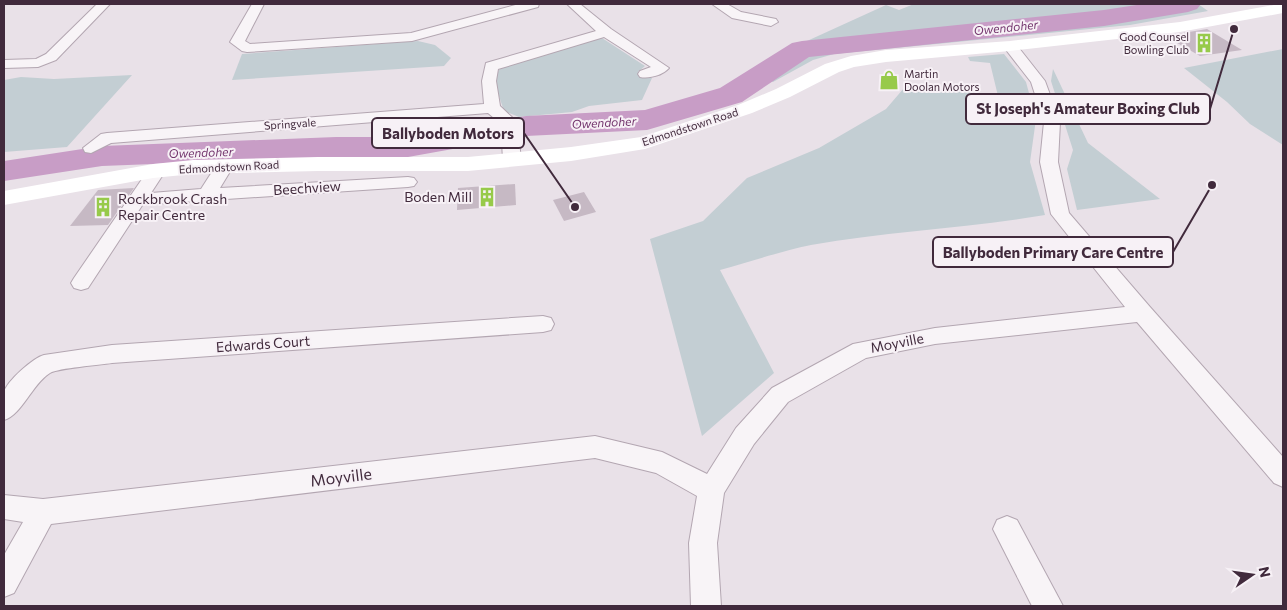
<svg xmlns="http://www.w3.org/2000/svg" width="1287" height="610" font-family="Commissioner,sans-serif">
<rect width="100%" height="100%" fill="#e9e1e8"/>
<g fill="#c3ced3">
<path d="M914,4H1198L1208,11L1130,25L834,54L813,60L773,82L754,71L796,46L886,5L899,10Z"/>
<path d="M602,38L645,66L638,72L652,78L642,100L589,106L572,112L519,117L504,111L494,81L499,70L506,65Z"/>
<path d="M418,41L435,45L451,58L444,66L232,80L242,54Z"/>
<path d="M1283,49V145L1250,124L1227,102L1184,68Z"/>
<path d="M1004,54L1026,82L1036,119L1030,162L1045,215C967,228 889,231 811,245C781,251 750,262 720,270L774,373L702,436L650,239L703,221L747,178L819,148L886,109L904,88L911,85L998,96L990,63L970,61L968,57Z"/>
<path d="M1053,69L1088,143L1160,199L1077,210L1067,169L1073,150L1051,81Z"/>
<path d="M132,75L67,147L4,152V80L21,77L54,79Z"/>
</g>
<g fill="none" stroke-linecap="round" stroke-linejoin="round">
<path fill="#c89dc6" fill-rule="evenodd" d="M1143,4H1201L1197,9L1188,12L1104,26L809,57L742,102L647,130L526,136L408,157H336L102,166L4,181V161L102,146L336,137H408L526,116L645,110L720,88L792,43L802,41L1104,10Z"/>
</g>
<g fill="#c6b9c4">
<path d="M1207,29L1242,50L1200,56L1165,36Z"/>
<path d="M515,184L516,205L457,210L458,188Z"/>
<path d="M134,188L108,225L70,226L98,190Z"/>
<path d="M584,192L596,212L564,221L553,200Z"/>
</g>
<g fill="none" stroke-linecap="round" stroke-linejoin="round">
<defs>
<g id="street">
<path d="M97,4H110L56,60L38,67L4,68V60L36,59L46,54Z"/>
<path d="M252,4H264L245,41L250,44L411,33L519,4H539L538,7L412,41L247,52L242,51L230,42Z"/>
<path d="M567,4H580L611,29L669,68C663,75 649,79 640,77L638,74L640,71L651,67L604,37L498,69L496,81L500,106L517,122L521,160L518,164L512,165L506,164L503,160L501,124L488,113L111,143L91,153L85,152L83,148L101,134L107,133L484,104L482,81L486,63L596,31Z"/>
<path d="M712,4H727L741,12L776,19L778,22L771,26L732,18Z"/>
<path d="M1010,42L1015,43L1045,81L1060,122L1058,162L1069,213L1150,307L1283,457V487L1274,483L1137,322L935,344L866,358L788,402L754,444L724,493L717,543L721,606H691L689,543L697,496L656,473L595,458L51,524L14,593L4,597V555L23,522L4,519V495L43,499L595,436L662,452L707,474L736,428L772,388L853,344L935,328L1125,307L1051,214L1040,162L1044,122L1031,82L1003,46Z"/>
<path d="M225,160L231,161L234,165L220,188L408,177L414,178L417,182L414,186L408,187L152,204L145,201L88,288L81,290L74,288L71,283L74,278L151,166L157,165L163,166L166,170L151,193L201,189L219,161Z"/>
<path d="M543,316L551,318L554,324L551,330L543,332L112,363C100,365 58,368 50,373C32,384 22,415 4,420C4,412 2,400 4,392C7,381 33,358 44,355L112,345Z"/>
<path d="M1007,516L1017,520L1063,606H1032L993,529L997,520Z"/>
</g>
</defs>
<use href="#street" stroke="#b3a6b1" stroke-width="2"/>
<use href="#street" fill="#f8f4f7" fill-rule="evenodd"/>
<path fill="#fff" fill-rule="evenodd" d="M1279,4H1283V13L1180,32L1010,51L886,62L854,67L839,72L790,97L752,113L645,149L571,161L468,171H318L193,174L153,178L4,205V191L153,164L193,160L318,157H468L571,147L641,137L738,105L776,89L825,64L851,56L886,50L1010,41L1180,22Z"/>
</g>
<defs>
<symbol id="building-bare" viewBox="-9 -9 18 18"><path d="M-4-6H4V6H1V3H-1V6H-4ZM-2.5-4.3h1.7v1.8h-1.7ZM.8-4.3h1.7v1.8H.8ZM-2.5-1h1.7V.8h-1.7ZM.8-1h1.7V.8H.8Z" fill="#97ca4a" stroke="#f7f1f6" stroke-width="2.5" paint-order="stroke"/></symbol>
<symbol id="shop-bare" viewBox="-9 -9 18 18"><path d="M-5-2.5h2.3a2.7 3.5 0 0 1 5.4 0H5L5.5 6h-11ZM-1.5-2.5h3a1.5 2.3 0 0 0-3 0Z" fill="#97ca4a" stroke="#f7f1f6" stroke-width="2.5" paint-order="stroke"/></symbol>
</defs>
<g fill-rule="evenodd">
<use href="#building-bare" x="1190" y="29" width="28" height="28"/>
<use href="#shop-bare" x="875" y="66" width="28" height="28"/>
<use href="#building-bare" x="473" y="183" width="28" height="28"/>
<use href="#building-bare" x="89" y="193" width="28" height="28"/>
</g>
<g text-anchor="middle" stroke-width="4" stroke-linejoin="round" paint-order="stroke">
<g font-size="11" fill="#412a3c" stroke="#f7f1f6" text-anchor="end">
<text x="1189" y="41">Good Counsel<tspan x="1189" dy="13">Bowling Club</tspan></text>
<text x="904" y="78" text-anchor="start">Martin<tspan x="904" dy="13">Doolan Motors</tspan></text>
</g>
<g font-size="11" fill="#412a3c" stroke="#f7f1f6">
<text transform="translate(290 124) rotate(-4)" y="4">Springvale</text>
<text transform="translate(690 127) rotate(-18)" y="4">Edmondstown Road</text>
<text transform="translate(229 167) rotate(-3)" y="4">Edmondstown Road</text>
</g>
<g font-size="12" font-style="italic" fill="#73356d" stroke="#f7f1f6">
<text transform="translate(1006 28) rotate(-6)" y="4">Owendoher</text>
<text transform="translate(604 123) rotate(-3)" y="4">Owendoher</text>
<text transform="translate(201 153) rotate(-2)" y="4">Owendoher</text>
</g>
<g font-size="14" fill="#412a3c" stroke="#f7f1f6">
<text transform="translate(307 188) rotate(-4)" y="5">Beechview</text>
<text transform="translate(897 343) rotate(-11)" y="5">Moyville</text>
<text transform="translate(263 344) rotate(-4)" y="5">Edwards Court</text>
</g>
<g font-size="14" fill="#412a3c" stroke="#f7f1f6" text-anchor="end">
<text x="472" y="202">Boden Mill</text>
<text x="118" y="204" text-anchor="start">Rockbrook Crash<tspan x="118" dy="16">Repair Centre</tspan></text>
</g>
<g font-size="16" fill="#412a3c" stroke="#f7f1f6">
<text transform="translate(341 477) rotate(-7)" y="6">Moyville</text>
</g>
</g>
<path fill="none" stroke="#412a3c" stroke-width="2" d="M1234 29L1210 109M575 207L524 133M1212 185L1173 252"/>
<g fill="#412a3c" stroke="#f7f1f6" stroke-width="2">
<circle cx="1234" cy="29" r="5"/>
<circle cx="575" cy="207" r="5"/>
<circle cx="1212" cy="185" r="5"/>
</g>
<g fill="#f7f1f6" stroke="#412a3c" stroke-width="2">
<rect x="966" y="94" width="244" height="30" rx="5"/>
<rect x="372" y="118" width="152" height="30" rx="5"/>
<rect x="933" y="237" width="240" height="30" rx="5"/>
</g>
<g font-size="15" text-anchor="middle" font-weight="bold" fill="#412a3c">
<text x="1088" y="114">St Joseph's Amateur Boxing Club</text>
<text x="448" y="139">Ballyboden Motors</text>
<text x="1053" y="258">Ballyboden Primary Care Centre</text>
</g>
<rect width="1287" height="610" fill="none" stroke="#412a3c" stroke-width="10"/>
<g transform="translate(1252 575) rotate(77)" stroke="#f7f1f6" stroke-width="4" paint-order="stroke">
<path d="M0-4L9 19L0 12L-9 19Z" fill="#412a3c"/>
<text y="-8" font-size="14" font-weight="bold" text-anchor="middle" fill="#412a3c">N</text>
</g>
</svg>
